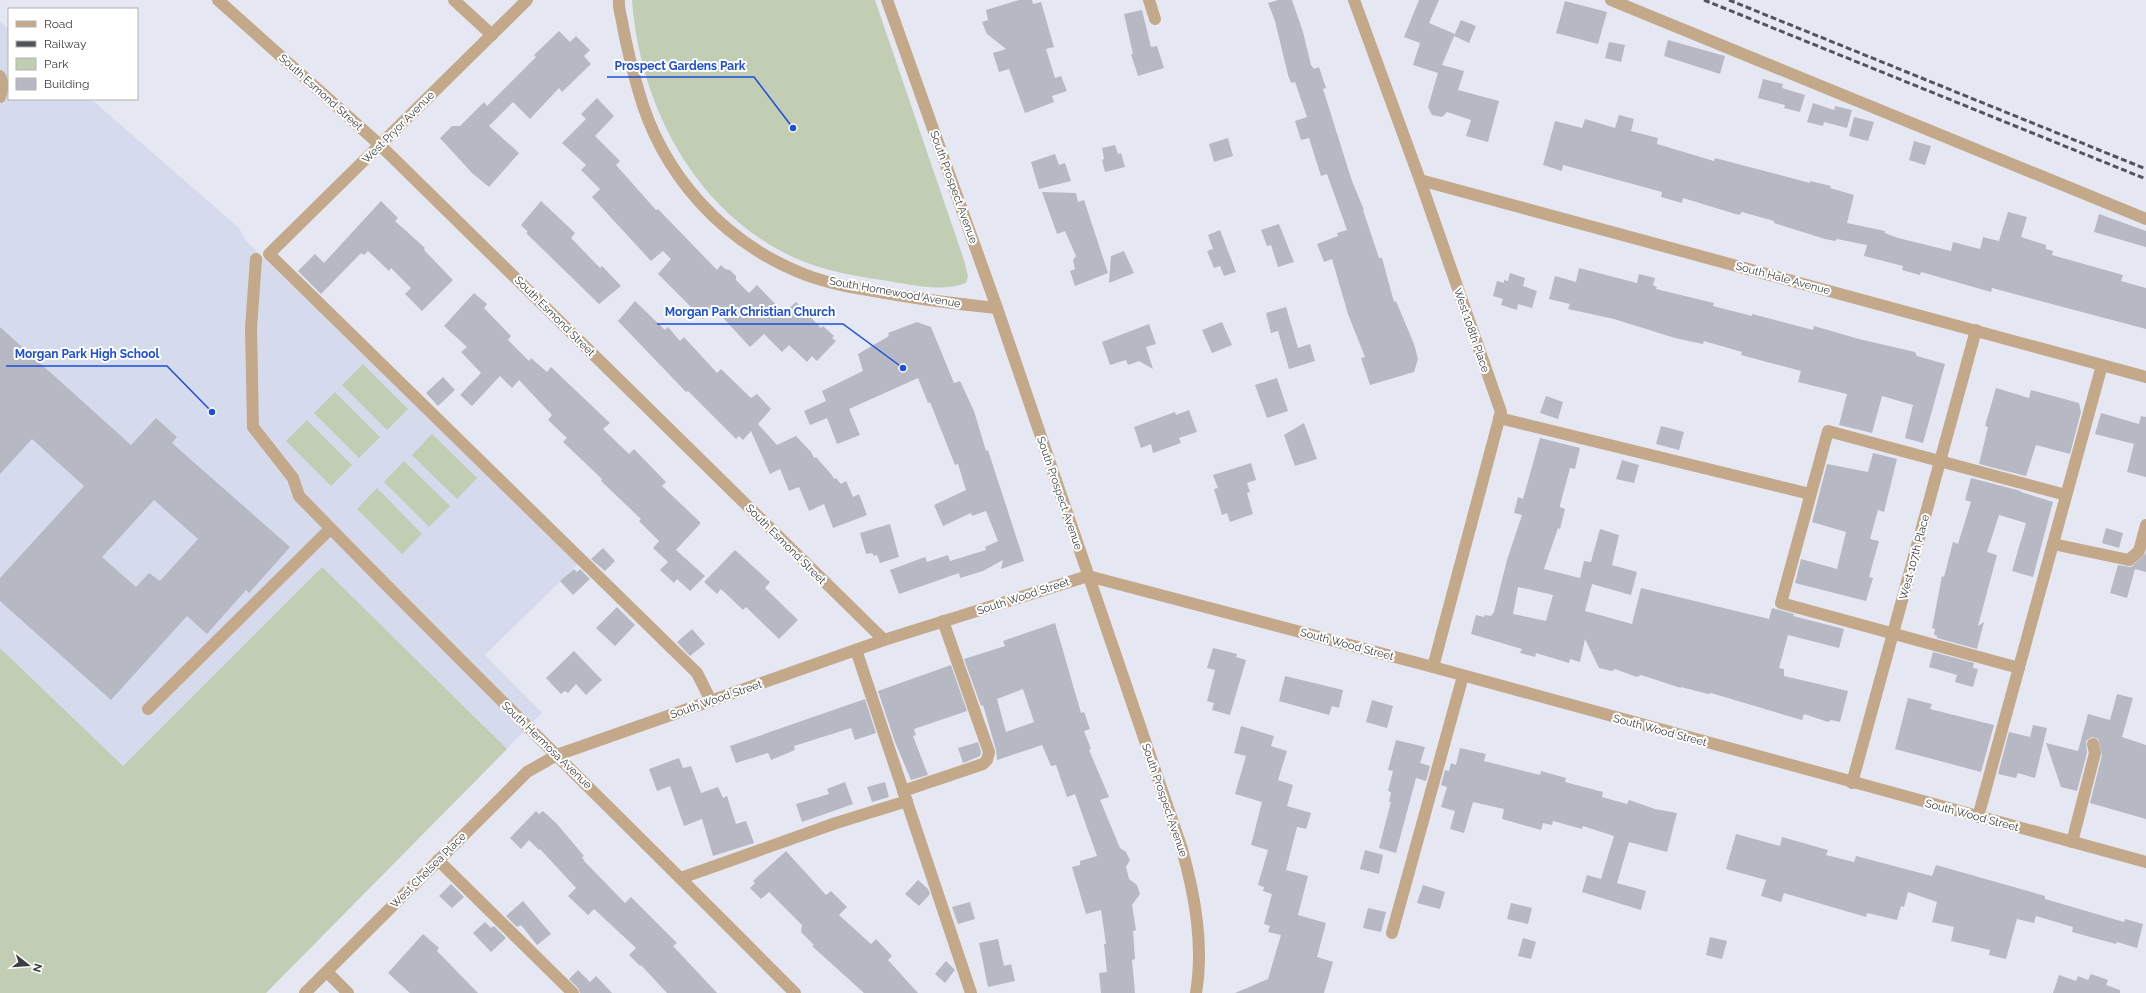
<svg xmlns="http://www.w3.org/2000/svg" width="2146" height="993" font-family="Raleway,sans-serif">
<rect width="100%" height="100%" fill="#e5e8f3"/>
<path fill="#d5dbec" d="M0,21L9,29V99H91L239,228L246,241L579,563L485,655L542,713L266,993H0Z"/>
<g fill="#c1ceb4">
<path d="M632,0H875L964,260L968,276L966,283C941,293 908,284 882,280C853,276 822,270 795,258C695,212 640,106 632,0Z"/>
<path d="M363,364L408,409L387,430L342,385Z"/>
<path d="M335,392L380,437L359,458L314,413Z"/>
<path d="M307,420L352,465L331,486L286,441Z"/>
<path d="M432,434L477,478L457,499L412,455Z"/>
<path d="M404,461L450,506L429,527L384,482Z"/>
<path d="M377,488L422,534L402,554L357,509Z"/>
<path d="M322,567L507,749L266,993H0V648L123,766Z"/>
</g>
<g fill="#b6b9c4" fill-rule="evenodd">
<path d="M1019,0H1032L1033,4L1041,2L1054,47L1046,49L1055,78L1061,76L1067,91L1052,96L1054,102L1025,113L1009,69L999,72L993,53L1006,49L987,34L982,22L988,20L986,10Z"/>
<path d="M1278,0H1292L1303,32L1311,65L1314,69L1319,67L1326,88L1323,89L1352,181L1364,210H1363L1379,258H1382L1394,302L1396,301L1414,344L1418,359L1414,372L1370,385L1361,358L1365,357L1348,314L1332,259L1324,262L1317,244L1338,236L1337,233L1347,230L1327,174L1321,176L1309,138L1301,140L1295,121L1307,117L1295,82L1291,83L1288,75L1275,21L1268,3Z"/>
<path d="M1419,0H1439L1429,23L1455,34L1442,65L1464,71L1458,90L1499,101L1488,142L1466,136L1471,120L1447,112L1442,117L1432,115L1428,107L1438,73L1413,65L1420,43L1404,37Z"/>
<path d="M1565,1L1607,12L1598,44L1556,33Z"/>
<path d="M1142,10L1151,47L1157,46L1164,68L1138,76L1131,54H1133L1124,14Z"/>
<path d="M1461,20L1476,26L1469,43L1454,36Z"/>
<path d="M559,31L570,42L576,36L590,50L584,56L591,64L562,92L559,88L530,119L513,102L489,126L519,153L489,187L472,173L440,138L452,126H460L484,102L487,106L536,57L534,55Z"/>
<path d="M1668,40L1725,56L1720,74L1664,56Z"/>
<path d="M1609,42L1625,45L1621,62L1605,58Z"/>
<path d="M1763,79L1783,84L1782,88L1805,95L1800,112L1784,108L1785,105L1758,98Z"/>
<path d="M597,98L614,116L595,136L620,161L616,165L656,210L658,209L717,270L721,265L725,269L730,270L736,276V280L749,293L757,285L784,313L796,302L821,328L823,326L834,336L832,338L836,341L817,361L812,356L807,362L789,345L782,352L764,334L750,347L714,308L703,319L658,274L671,259L663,251L651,261L592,197L600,189L581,170L586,165L562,143L586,119L581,114Z"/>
<path d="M1813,103L1834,110L1835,106L1852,110L1847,128L1824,122L1823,126L1807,122Z"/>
<path d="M1619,115L1634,119L1631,131L1658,138L1657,144L1714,161L1715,158L1810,183V181L1831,186L1830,188L1854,195L1847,223L1885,231V233L1898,238L1951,251L1953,242L1980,249L1983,237L1999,241L2008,212L2027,217L2021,237L2046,245V249L2053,251L2052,255L2123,275L2121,281L2146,288V329L1992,288L1991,292L1921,272L1920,275L1902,270L1903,266L1864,256L1867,245L1837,239L1835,241L1825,239L1774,223V221L1742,212L1739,215L1683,198L1682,203L1661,197L1662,192L1563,165L1562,171L1543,165L1555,121L1582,128L1585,119L1615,128Z"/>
<path d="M1854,117L1874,122L1868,141L1849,136Z"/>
<path d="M1228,138L1233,156L1214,162L1209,144Z"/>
<path d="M1914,141L1931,146L1925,165L1909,160Z"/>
<path d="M1115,145L1118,154L1121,153L1125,167L1105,172L1102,160L1104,159L1102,148Z"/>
<path d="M1055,154L1059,165L1065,163L1071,181L1039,189L1031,162Z"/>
<path d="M1042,192L1076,193L1078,202L1084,200L1108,273L1075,286L1070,271L1075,269L1073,260L1076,256L1065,231L1057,234Z"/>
<path d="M381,201L398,218L395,221L425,248L424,250L453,280L422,311L405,294L411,288L391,268L389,271L368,251L364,255L361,253L321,294L298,271L315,254L324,263Z"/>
<path d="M541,201L575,233L571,238L600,268L602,266L621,286L599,304L526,233L528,232L521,225Z"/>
<path d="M2099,214L2146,231V247L2094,232Z"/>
<path d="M1279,224L1294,262L1278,267L1271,245L1267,246L1261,230Z"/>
<path d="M1220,230L1236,272L1224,276L1220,266L1214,268L1207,251L1213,249L1208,235Z"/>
<path d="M1124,251L1134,273L1109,283L1111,256Z"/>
<path d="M1579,268L1637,283L1639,274L1655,278L1653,285L1657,287L1656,289L1714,303L1713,306L1752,316V314L1813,330L1814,326L1859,339L1915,352L1917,356L1945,364L1923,443L1905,438L1913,405L1882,396L1872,433L1839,425L1847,394L1798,382L1801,371L1741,355L1742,352L1704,341L1703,344L1675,338L1614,319L1568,309L1570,304L1549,299L1555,276L1576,282Z"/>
<path d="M1510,273L1525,278L1523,286L1537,291L1532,308L1518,304L1517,310L1501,305L1503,299L1493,296L1497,281L1504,283V280L1508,281Z"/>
<path d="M474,293L487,304L484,308L511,336L508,340L529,361L531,358L547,372L551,367L610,423L603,429L629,454L634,449L666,482L662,486L700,522V524L676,550L705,576L690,591L677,579L674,583L660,570L668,562L653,548L659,541L639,521L641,519L601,481L602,479L563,442L567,438L548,420L552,415L519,380L512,388L500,376L472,406L460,395L481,373L461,352L467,347L444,326Z"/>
<path d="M635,301L665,330L668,327L680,341L684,337L717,373L721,369L751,398L757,394L771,409L758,424L777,445L796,436L811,452L814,458L816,457L831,474L834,479L836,478L841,484L846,481L853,497L859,494L867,515L833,528L824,504L809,511L799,487L789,491L780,469L770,474L751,431L743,440L739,436L736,439L688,391L686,392L618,321Z"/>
<path d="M1286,307L1298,348L1310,344L1315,361L1289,369L1278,331L1271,333L1266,313Z"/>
<path d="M917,322L931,327L954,383L960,381L974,411L986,451L988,450L1024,561L1001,569L1003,560L983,571L960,578L959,573L899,594L890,570L925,557L927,562L948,555L950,561L986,550L985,547L998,541L986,511L972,516L971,513L943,526L934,505L966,490L958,464L955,465L930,402L928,403L918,378L849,409L860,435L837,444L827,418L810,425L804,411L826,401L822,391L863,371L858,354L889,336L888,333Z"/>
<path d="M1222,322L1232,345L1212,353L1202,330Z"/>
<path d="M1149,324L1156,344L1146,347L1153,369L1139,361L1128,365L1126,360L1110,365L1102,342Z"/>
<path d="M0,327L131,445L156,418L177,437L172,443L290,547L249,593L246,590L207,634L187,616L111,700L0,601V578L84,486L32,439L0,474ZM154,500L198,539L160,581L149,573L136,587L102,557Z"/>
<path d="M443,377L455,390L438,406L426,393Z"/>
<path d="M1277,378L1288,411L1267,418L1255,385Z"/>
<path d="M1996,388L2029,398L2031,390L2079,403L2081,412L2070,454L2036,445L2026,476L1979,464L1988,427L1985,426Z"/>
<path d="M1546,396L1563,402L1558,419L1540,413Z"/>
<path d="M1189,410L1197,432L1179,438L1181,443L1153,453L1151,444L1141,448L1134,427L1175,412L1176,415Z"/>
<path d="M2101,413L2139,424L2141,416L2146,417V477L2127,472L2134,444L2095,434Z"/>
<path d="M1304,423L1317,459L1295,466L1284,435Z"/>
<path d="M1661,426L1684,432L1679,450L1656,444Z"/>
<path d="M1540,438L1580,448L1575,469L1570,468L1560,505V507L1565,509L1560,529L1558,528L1544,569L1580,578L1584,561L1591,562L1600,529L1619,535L1612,565L1637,572L1631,595L1592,584L1585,611L1632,624L1641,588L1769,619L1772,608L1794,614L1793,616L1844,629L1839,648L1788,635L1779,668L1784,669V676L1848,691L1840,722L1831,720L1828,722L1804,714L1802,720L1711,693L1708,694L1681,687V688L1641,675L1637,677L1615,669L1612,671L1599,668L1585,639L1580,662L1570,659L1569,663L1536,653L1535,657L1520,653L1522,649L1471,634L1476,615L1484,617L1485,615L1491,616L1494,612L1507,560L1522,515L1514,513L1518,497L1523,499ZM1518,587L1553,595L1546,621L1513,614Z"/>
<path d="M1873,453L1897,459L1884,512L1878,510L1870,539L1879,541L1869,577L1873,578L1866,601L1795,583L1801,559L1837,569L1846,532L1812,522L1827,464L1868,472Z"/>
<path d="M1622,460L1639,465L1634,483L1616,479Z"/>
<path d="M1251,463L1256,480L1247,483L1250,492L1247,493L1253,514L1230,522L1227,513L1222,515L1214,489L1218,488L1213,475Z"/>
<path d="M1971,478L2021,491V492L2053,502L2033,577L2012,571L2026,523L1999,515L1987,552L1997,555L1978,626L1984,622L1977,649L1937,638V636L1934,635L1935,629L1932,628L1942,576L1944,577L1953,542L1958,544L1971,502L1965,500Z"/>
<path d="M890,524L899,557L880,563L877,555L874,556L872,553L866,554L860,533Z"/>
<path d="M2106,528L2123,533L2119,548L2102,543Z"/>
<path d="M603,548L615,561L605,571L591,559Z"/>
<path d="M735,550L770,582L765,588L798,620L779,639L746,607L743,610L721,589L717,594L704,582Z"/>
<path d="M2146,553V572L2135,569L2127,598L2110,593L2118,565L2131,567Z"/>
<path d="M574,569L577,572L580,569L590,579L573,595L560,581Z"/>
<path d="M617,607L635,625L615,646L596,628Z"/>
<path d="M1055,623L1081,713L1084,712L1090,729L1084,731L1091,749L1089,750L1109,797L1100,800L1120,848L1126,852L1130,860L1126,867L1129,879L1137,885L1140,894L1132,905L1136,930L1133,931L1135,959L1132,960L1135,993H1101L1099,973L1107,972L1104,944H1106L1101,910L1086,914L1072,867L1080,865V861L1097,856L1075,794L1067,797L1056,765L1051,766L1042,745L997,760L996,750L983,705L981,706L964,659L1005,646L1003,641ZM1023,689L1034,722L1006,732L997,699Z"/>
<path d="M692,629L705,644L690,656L677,642Z"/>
<path d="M1213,648L1237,654L1236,657L1246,660L1230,715L1212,710L1214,703L1207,701L1215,670L1207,668Z"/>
<path d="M574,651L602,680L586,695L576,684L568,693L565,691L561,694L546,678Z"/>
<path d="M1933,652L1974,663L1973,668L1978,669L1973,687L1955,682L1957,675L1929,667Z"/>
<path d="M951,665L967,711L914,729L916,735L913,736L928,775L911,780L895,742L878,691Z"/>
<path d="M1285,676L1343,690L1339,708L1332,706L1329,715L1279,701Z"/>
<path d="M2117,694L2133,698L2122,737L2146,745V819L2090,803L2102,755L2098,739L2092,737L2086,741L2087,753L2077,791L2061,787L2046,743L2078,751L2088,714L2110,720Z"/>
<path d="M1908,698L1932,704L1930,709L1994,725L1981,772L1895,749Z"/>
<path d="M865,699L876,733L855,740L851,728L794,746L795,750L771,760L768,753L736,763L730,746Z"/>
<path d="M1372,700L1393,706L1387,728L1366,722Z"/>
<path d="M2033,725L2047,728L2035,778L2018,773L2016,778L1998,774L2009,732L2030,737Z"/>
<path d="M1241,726L1274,736L1271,746L1287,751L1278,780L1293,785L1287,806L1311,813L1306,829L1297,827L1286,870L1308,876L1298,915L1326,923L1317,957L1333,962L1324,993H1235L1268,979L1281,935L1268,932L1270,926L1264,924L1272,894L1263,891L1264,887L1258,885L1268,850L1251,845L1262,802L1235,794L1246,756L1234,753Z"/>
<path d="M1396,740L1425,747L1420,763L1430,766L1426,781L1416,778L1396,853L1379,848L1391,802H1389L1391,792L1388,791L1393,771L1388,770Z"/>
<path d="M978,742L981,752L980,756L963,763L958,748Z"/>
<path d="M1460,748L1486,754L1484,761L1540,775L1541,771L1566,778L1565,782L1603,792L1602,797L1627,804L1629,800L1655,809L1677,813L1667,852L1629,842L1617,883L1646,891L1641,910L1582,892L1587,875L1601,879L1614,836L1583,826L1582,829L1553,821L1552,825L1543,823L1541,830L1502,819L1504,809L1473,802L1464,833L1450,829L1455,811L1441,807L1447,787L1441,785L1445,770L1449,771L1451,763L1456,765Z"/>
<path d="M679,758L683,768L691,766L701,793L718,787L723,798L727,796L736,824L746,821L754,843L713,856L702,819L684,826L670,786L657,791L649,769Z"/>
<path d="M845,782L853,804L802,822L796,804L829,794L827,789Z"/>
<path d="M885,782L889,797L872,802L867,787Z"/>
<path d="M536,811L539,814L543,811L557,824L584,856L582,857L585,862L625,903L631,897L677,943L673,946L717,993H667L641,965L640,966L629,955L636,948L594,909L588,915L568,896L576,888L540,849L539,850L529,840L521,849L510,838Z"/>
<path d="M1736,834L1780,846L1782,837L1828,850L1826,855L1854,862L1856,856L1932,876L1936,865L2045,896V899L2124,922L2125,919L2143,924L2137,948L2117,942L2116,944L2072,932L2073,927L2036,916L2034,923L2017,919L2006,959L1989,955L1990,950L1951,941L1954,927L1932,922L1937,902L1908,892L1904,907L1901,906L1897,920L1867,913L1866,917L1784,893L1781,902L1761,896L1766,880L1726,869Z"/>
<path d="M1365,850L1383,855L1379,874L1360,869Z"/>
<path d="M786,851L826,895L831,891L847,907L839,915L871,944L876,939L892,956L888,960L918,993H864L812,946L814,945L801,932L802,925L769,892L761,899L750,888L755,883L753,881Z"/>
<path d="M918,880L928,889L930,894L919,906L905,894Z"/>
<path d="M451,884L464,897L452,908L439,896Z"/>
<path d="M1423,885L1445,892L1440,909L1417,903Z"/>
<path d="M523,901L551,934L537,945L521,925L517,927L506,916Z"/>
<path d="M970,902L975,919L958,924L952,907Z"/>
<path d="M1511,903L1532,908L1528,924L1507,919Z"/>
<path d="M1368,908L1386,912L1381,932L1363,928Z"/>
<path d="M485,922L491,928L494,926L506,938L491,952L473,933Z"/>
<path d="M423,934L439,948L437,951L478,993H410L388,973Z"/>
<path d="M1710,937L1727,941L1722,959L1706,955Z"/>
<path d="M1523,938L1536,942L1531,959L1518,956Z"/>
<path d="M998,939L1004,966L1011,964L1015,981L988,987L979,943Z"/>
<path d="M946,961L955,970L945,983L935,974Z"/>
<path d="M578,970L590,982L596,976L612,993H580L578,988L569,979Z"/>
<path d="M2091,974L2108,980L2106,985L2120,990V993H2053L2059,975L2076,981L2078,976L2088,980Z"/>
</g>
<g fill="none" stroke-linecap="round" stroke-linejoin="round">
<g stroke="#c3a88a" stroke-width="12">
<path d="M218,0L380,145L884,640"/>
<path d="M454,0L492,35"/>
<path d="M527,0L269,254L697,673L711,701"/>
<path d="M619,0C618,9 622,18 623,27C627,48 632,68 638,89C661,174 723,243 806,275C830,284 855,288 880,292C918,299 958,304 997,308"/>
<path d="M887,0L997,308L1182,849C1195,896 1204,945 1196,993"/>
<path d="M1149,0L1155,19"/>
<path d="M1354,0L1420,180L1501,412L1433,667"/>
<path d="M1611,0L2146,219"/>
<path d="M0,76L3,85L0,97"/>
<path d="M1420,180L2146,377"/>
<path d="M256,259L251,328L253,427L293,478L299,496C462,664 630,827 795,993"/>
<path d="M1499,418L1810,494"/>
<path d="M2053,544L2129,560L2139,551L2146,525"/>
<path d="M856,650L971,993"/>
<path d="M2019,668L1781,603L1828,431L2066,495"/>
<path d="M148,709L330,529"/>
<path d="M1852,783L1976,330"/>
<path d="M903,791L983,764L987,760L989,752L943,621"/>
<path d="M1978,817L2102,365"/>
<path d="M2072,842L2095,753L2093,744"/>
<path d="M438,860L573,993"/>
<path d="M681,878L836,823L907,801"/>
<path d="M1392,933L1463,676"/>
<path d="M327,972L348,993"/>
<path d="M305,993L527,772L557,755L884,640L1088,576L1433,667L2146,862"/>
</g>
<g stroke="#515459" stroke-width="3" stroke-dasharray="6 3" stroke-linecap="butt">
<path d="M1704,0L2146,179"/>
<path d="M1729,0L2146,169"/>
</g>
</g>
<g text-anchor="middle" stroke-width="4" stroke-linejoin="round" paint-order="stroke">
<g font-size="11" fill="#3b3d41" stroke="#fff">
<text transform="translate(321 92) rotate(42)" y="4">South Esmond Street</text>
<text transform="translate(398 127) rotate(-45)" y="4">West Pryor Avenue</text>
<text transform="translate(954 187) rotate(70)" y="4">South Prospect Avenue</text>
<text transform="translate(1783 278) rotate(15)" y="4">South Hale Avenue</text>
<text transform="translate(895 292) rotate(10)" y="4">South Homewood Avenue</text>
<text transform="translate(555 316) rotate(45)" y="4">South Esmond Street</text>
<text transform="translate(1472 330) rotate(71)" y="4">West 108th Place</text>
<text transform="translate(1060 493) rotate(71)" y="4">South Prospect Avenue</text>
<text transform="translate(786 544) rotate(45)" y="4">South Esmond Street</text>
<text transform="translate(1914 557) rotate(-75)" y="4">West 107th Place</text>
<text transform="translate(1023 596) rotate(-18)" y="4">South Wood Street</text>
<text transform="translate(1347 644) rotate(15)" y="4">South Wood Street</text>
<text transform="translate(716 699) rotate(-19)" y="4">South Wood Street</text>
<text transform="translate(1660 730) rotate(15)" y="4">South Wood Street</text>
<text transform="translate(547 745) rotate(44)" y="4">South Hermosa Avenue</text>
<text transform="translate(1165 800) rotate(71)" y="4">South Prospect Avenue</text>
<text transform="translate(1972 815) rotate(15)" y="4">South Wood Street</text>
<text transform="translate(428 870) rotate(-45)" y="4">West Chelsea Place</text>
</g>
</g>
<path fill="none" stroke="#1d4ed8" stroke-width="1.5" d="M793 128L754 77H607M903 368L843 324H657M212 412L167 366H6"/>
<g fill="#1d4ed8" stroke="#fff" stroke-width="1.5">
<circle cx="793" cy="128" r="4"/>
<circle cx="903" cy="368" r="4"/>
<circle cx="212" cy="412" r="4"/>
</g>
<g font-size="12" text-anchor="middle" font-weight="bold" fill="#1d4ed8" stroke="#fff" stroke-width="4" stroke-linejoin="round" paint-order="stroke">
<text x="680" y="70">Prospect Gardens Park</text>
<text x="750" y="316">Morgan Park Christian Church</text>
<text x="87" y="358">Morgan Park High School</text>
</g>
<rect x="8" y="8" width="130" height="92" fill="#ffffff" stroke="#b1b1b3"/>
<rect x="16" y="21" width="20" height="6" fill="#c3a88a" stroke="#b1b1b3"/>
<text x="44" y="28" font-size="12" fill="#3b3d41">Road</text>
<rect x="16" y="41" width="20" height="6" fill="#515459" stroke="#b1b1b3"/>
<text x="44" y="48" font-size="12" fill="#3b3d41">Railway</text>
<rect x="16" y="58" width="20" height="12" fill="#c1ceb4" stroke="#b1b1b3"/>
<text x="44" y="68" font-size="12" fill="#3b3d41">Park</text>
<rect x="16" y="78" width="20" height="12" fill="#b6b9c4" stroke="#b1b1b3"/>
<text x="44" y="88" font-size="12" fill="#3b3d41">Building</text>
<g transform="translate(28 965) rotate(107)" stroke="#ffffff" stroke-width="3" paint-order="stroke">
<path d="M0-3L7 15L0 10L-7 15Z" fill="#3b3d41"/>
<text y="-6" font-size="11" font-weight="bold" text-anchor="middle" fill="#3b3d41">N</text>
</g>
</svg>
